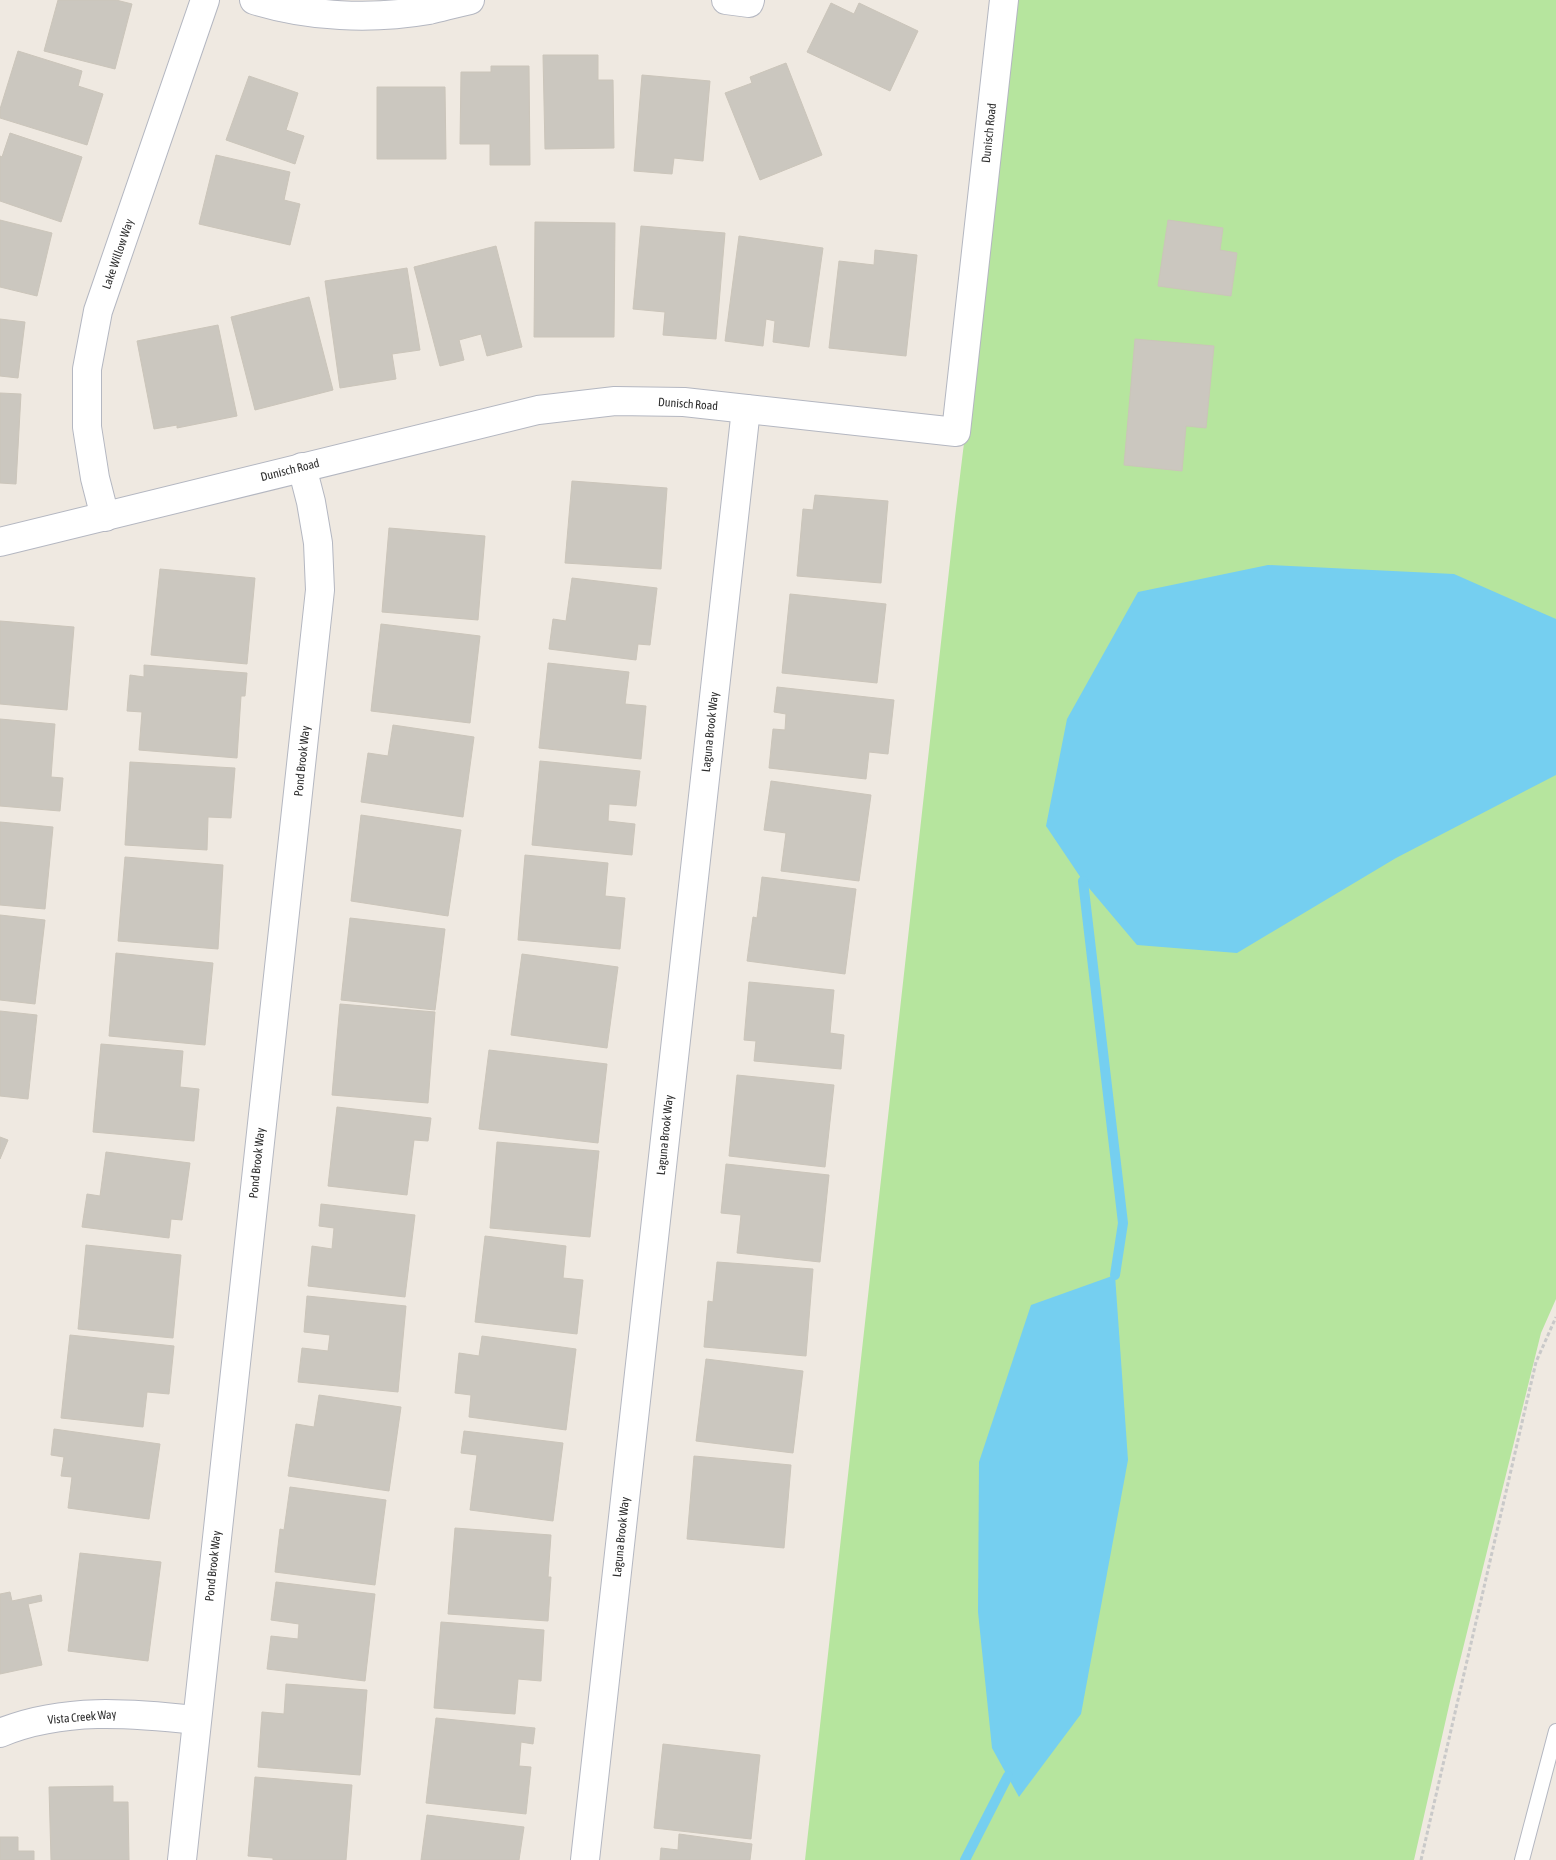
<svg xmlns="http://www.w3.org/2000/svg" width="1556" height="1860" font-family="'Asap Condensed',sans-serif">
<rect width="100%" height="100%" fill="#efe9e1"/>
<path fill="#b6e59e" d="M1018,0H1556V1299L1541,1333L1451,1697L1414,1860H805L955,517Z"/>
<g fill="#75cff0">
<path d="M1268,565L1454,574L1556,619V775L1396,858L1237,953L1137,945L1083,881L1046,826L1067,719L1138,592Z"/>
<path d="M1115,1275L1128,1460L1081,1714L1019,1797L992,1748L978,1612L979,1462L1031,1305Z"/>
</g>
<g fill="none" stroke-linecap="round" stroke-linejoin="round">
<g stroke="#75cff0" stroke-width="10">
<path d="M1083,881L1123,1223L1115,1275"/>
<path d="M965,1860L1008,1776"/>
</g>
</g>
<g fill="#cbc7bf" stroke="#cbc5ba">
<path d="M58,0H116L132,4L115,69L44,51Z"/>
<path d="M831,3L854,14L859,3L918,31L890,91L807,52Z"/>
<path d="M18,51L82,71L78,86L103,94L87,145L0,118V109Z"/>
<path d="M543,55H598V80H613L614,148L545,149Z"/>
<path d="M786,63L822,155L760,180L725,93L752,83L750,77Z"/>
<path d="M491,66H529L530,165H490V144H460L461,72H491Z"/>
<path d="M642,75L710,81L703,161L674,158L672,174L634,171Z"/>
<path d="M249,76L298,93L286,130L304,136L295,164L226,140Z"/>
<path d="M377,87H445L446,159H377Z"/>
<path d="M10,133L82,157L61,222L0,201V156L2,157Z"/>
<path d="M216,155L290,172L284,200L300,204L290,245L199,224Z"/>
<path d="M0,220L52,233L37,296L0,287Z"/>
<path d="M1168,220L1223,228L1220,250L1237,253L1231,296L1158,286Z"/>
<path d="M535,222L615,223L614,337H534Z"/>
<path d="M641,226L725,233L716,339L663,335L665,312L633,309Z"/>
<path d="M739,236L823,248L809,347L773,342L775,321L766,319L763,346L725,341Z"/>
<path d="M496,246L522,347L487,356L481,334L459,340L464,360L440,366L414,267Z"/>
<path d="M875,250L917,255L906,356L829,348L839,261L874,265Z"/>
<path d="M407,268L420,350L392,354L396,379L340,388L325,281Z"/>
<path d="M309,297L333,390L255,410L231,317Z"/>
<path d="M0,319L25,322L18,378L0,376Z"/>
<path d="M218,325L237,416L177,428V425L154,429L137,341Z"/>
<path d="M1135,339L1214,346L1206,428L1186,426L1182,471L1124,465Z"/>
<path d="M0,393L21,394L16,484L0,483Z"/>
<path d="M572,481L667,488L661,569L565,563Z"/>
<path d="M815,495L888,501L881,583L797,576L803,509L813,510Z"/>
<path d="M389,528L485,536L478,620L382,612Z"/>
<path d="M160,569L255,578L247,664L151,655Z"/>
<path d="M572,578L657,588L650,645L638,644L636,660L549,649L553,619L566,621Z"/>
<path d="M790,594L886,604L877,683L782,673Z"/>
<path d="M0,621L74,627L67,710L0,704Z"/>
<path d="M381,624L480,636L470,723L371,711Z"/>
<path d="M548,663L629,672L625,704L646,706L641,759L539,748Z"/>
<path d="M144,665L247,673L245,696H241L237,758L139,750L142,712L127,711L130,675L144,677Z"/>
<path d="M777,687L894,700L888,754L869,752L866,779L769,768L773,729L785,730L786,714L774,712Z"/>
<path d="M0,719L55,724L51,777L63,778L60,811L0,806Z"/>
<path d="M393,725L474,737L463,817L361,802L368,753L388,756Z"/>
<path d="M540,761L640,771L636,806L609,804L608,821L635,824L632,855L532,845Z"/>
<path d="M130,762L235,768L231,818L208,817L207,850L125,845Z"/>
<path d="M771,781L871,795L859,881L781,871L786,833L764,830Z"/>
<path d="M361,815L461,830L448,916L351,901Z"/>
<path d="M0,822L53,827L45,909L0,905Z"/>
<path d="M525,855L608,863L605,896L625,898L620,949L518,940Z"/>
<path d="M125,857L223,865L218,949L118,941Z"/>
<path d="M762,877L856,889L845,974L747,961L753,917L757,918Z"/>
<path d="M0,915L45,920L35,1004L0,1000Z"/>
<path d="M350,918L445,929L435,1010L341,1000Z"/>
<path d="M116,953L213,963L205,1045L109,1036Z"/>
<path d="M522,954L618,967L607,1048L511,1035Z"/>
<path d="M749,982L834,990L830,1033L844,1035L841,1069L754,1061L756,1041L744,1040Z"/>
<path d="M340,1004L435,1012L428,1103L332,1095Z"/>
<path d="M0,1011L37,1015L28,1099L0,1096Z"/>
<path d="M101,1044L183,1051L180,1087L199,1089L194,1141L93,1132Z"/>
<path d="M489,1050L607,1064L598,1143L479,1129Z"/>
<path d="M737,1075L834,1085L825,1167L729,1156Z"/>
<path d="M337,1107L431,1118L428,1141L414,1140L407,1195L328,1186Z"/>
<path d="M0,1137L8,1140L0,1159Z"/>
<path d="M497,1142L599,1151L590,1237L490,1228Z"/>
<path d="M106,1152L190,1163L182,1220L171,1219L169,1238L82,1227L87,1194L100,1196Z"/>
<path d="M726,1164L829,1175L820,1262L737,1253L741,1215L721,1213Z"/>
<path d="M321,1204L415,1215L405,1297L308,1286L312,1246L332,1249L334,1228L319,1226Z"/>
<path d="M485,1236L566,1246L563,1278L583,1280L577,1334L475,1322Z"/>
<path d="M86,1245L181,1255L173,1338L78,1329Z"/>
<path d="M717,1262L813,1269L806,1356L704,1347L708,1301L713,1302Z"/>
<path d="M307,1296L406,1306L398,1392L298,1382L302,1348L328,1351L330,1335L304,1332Z"/>
<path d="M70,1335L174,1346L169,1394L147,1392L143,1427L61,1418Z"/>
<path d="M482,1336L576,1349L566,1430L469,1417L471,1395L455,1393L459,1353L479,1356Z"/>
<path d="M706,1359L803,1371L793,1453L696,1441Z"/>
<path d="M319,1395L401,1407L389,1491L288,1476L296,1424L314,1427Z"/>
<path d="M54,1429L160,1444L149,1519L68,1508L72,1477L61,1476L64,1457L51,1455Z"/>
<path d="M464,1431L563,1443L553,1521L470,1510L477,1455L461,1453Z"/>
<path d="M694,1456L791,1465L784,1548L687,1539Z"/>
<path d="M290,1487L386,1500L375,1585L275,1572L280,1529L284,1530Z"/>
<path d="M455,1528L551,1535L548,1577H551L548,1621L448,1614Z"/>
<path d="M80,1553L161,1562L148,1661L68,1651Z"/>
<path d="M276,1582L375,1594L365,1681L267,1669L271,1636L298,1639L299,1624L271,1620Z"/>
<path d="M10,1592L12,1601L41,1595L42,1601L28,1604L42,1665L0,1674V1594Z"/>
<path d="M441,1622L544,1630L541,1681L518,1679L515,1714L434,1708Z"/>
<path d="M286,1684L367,1690L360,1775L258,1767L262,1712L284,1714Z"/>
<path d="M436,1718L535,1728L533,1744L521,1742L519,1766L531,1767L526,1814L426,1803Z"/>
<path d="M663,1744L760,1755L751,1839L654,1828Z"/>
<path d="M255,1777L352,1785L346,1860H273V1858L248,1856Z"/>
<path d="M113,1786V1802H128L129,1860H51L49,1787Z"/>
<path d="M427,1815L524,1827L519,1860H421Z"/>
<path d="M679,1834L752,1844L750,1860H660L661,1848L678,1850Z"/>
<path d="M0,1837H18V1851H34V1860H0Z"/>
</g>
<g fill="none" stroke-linecap="round" stroke-linejoin="round">
<defs>
<path id="service" d="M1522,1860L1556,1731"/>
<g id="minor">
<path d="M254,0C309,17 371,20 429,10C442,7 456,3 470,0"/>
<path d="M726,0L749,3L750,0"/>
<path d="M105,517L95,478L87,427V369L98,311L205,0"/>
<path d="M0,542L538,410L615,401L684,402L956,432L1004,0"/>
<path d="M0,1733C63,1707 130,1713 196,1720"/>
<path d="M182,1860L320,590L318,543L311,502L302,467"/>
<path d="M585,1860L746,409"/>
</g>
</defs>
<use href="#service" stroke="#b4b7c1" stroke-width="16"/>
<use href="#minor" stroke="#b4b7c1" stroke-width="30"/>
<path stroke="#c9c9c9" stroke-width="3" stroke-dasharray="4 2.5" stroke-linecap="butt" d="M1421,1860L1536,1362L1556,1317"/>
<use href="#service" stroke="#fff" stroke-width="14"/>
<use href="#minor" stroke="#fff" stroke-width="28"/>
</g>
<g text-anchor="middle" stroke-width="4" stroke-linejoin="round" paint-order="stroke">
<g font-size="12" fill="#2e2e2e" stroke="#fff">
<text transform="translate(989 133) rotate(-84)" y="4">Dunisch Road</text>
<text transform="translate(118 254) rotate(-71)" y="4">Lake Willow Way</text>
<text transform="translate(688 404) rotate(4)" y="4">Dunisch Road</text>
<text transform="translate(290 470) rotate(-14)" y="4">Dunisch Road</text>
<text transform="translate(710 732) rotate(-84)" y="4">Laguna Brook Way</text>
<text transform="translate(302 761) rotate(-84)" y="4">Pond Brook Way</text>
<text transform="translate(665 1135) rotate(-84)" y="4">Laguna Brook Way</text>
<text transform="translate(257 1163) rotate(-84)" y="4">Pond Brook Way</text>
<text transform="translate(621 1537) rotate(-84)" y="4">Laguna Brook Way</text>
<text transform="translate(213 1566) rotate(-84)" y="4">Pond Brook Way</text>
<text transform="translate(82 1717) rotate(-5)" y="4">Vista Creek Way</text>
</g>
</g>
</svg>
